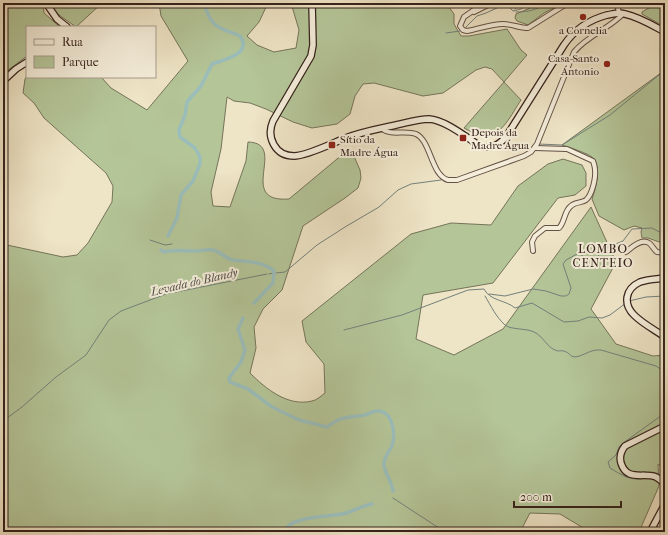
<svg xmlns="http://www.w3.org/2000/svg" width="668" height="535" font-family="'IM FELL French Canon',serif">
<rect width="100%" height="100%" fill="#eee4c6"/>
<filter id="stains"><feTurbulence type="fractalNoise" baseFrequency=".005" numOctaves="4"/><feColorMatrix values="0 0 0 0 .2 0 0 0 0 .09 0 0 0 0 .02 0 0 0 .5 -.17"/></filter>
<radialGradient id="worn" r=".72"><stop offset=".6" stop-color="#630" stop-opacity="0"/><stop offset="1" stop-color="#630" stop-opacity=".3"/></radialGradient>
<g fill="#b4c598" stroke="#75745a">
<path d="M3,3H43L44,13L60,27H27V56L3,74Z"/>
<path d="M50,3H102L76,27L52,10Z"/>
<path d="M159,3H268L259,22L247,36L257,45L274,52L296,48L299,30L291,3H446L454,14V24L461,36H469L507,29L521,50L527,55L504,82L521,100C512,113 501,139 482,136C476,135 470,131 464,128L504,82L492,69L485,67L476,70L443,93L423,96L374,83L363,84L355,96L350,114L337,124L312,128L293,122L266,109L250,103L234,101L227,97L221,149L211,192L213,206L230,207L246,161L248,142C289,143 235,203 289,199L343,154H353L360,170L361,178L358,188L345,198L303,226L282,290L263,309L254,327L256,348L250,373C266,389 288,407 312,401C317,400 321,396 325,393L324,364L306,342L302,321L411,234L451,223L491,225L518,186L548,164L563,159L582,165L586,173V186L575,195L558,198L493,283L423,295L416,339L454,355L503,329L591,207L616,262L591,309L616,344L653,356L665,355V470L658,464L659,486L639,532H590L560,514L530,513L520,532H279L276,531L275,532H3V238L7,245L63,257L77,255L88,243L112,202L113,186L106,173L44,118L34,103L23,93L25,79L27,76L101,77L111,88L147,110L188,61L161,16Z"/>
<path d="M534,3H563L544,13L528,25L517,21L515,18L516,14L530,8Z"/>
<path d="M657,3H665V27L642,14V12Z"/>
<path d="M665,70V244L648,238H642L641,232L642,228L634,226L624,230L599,216L592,199C596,188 602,166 592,157C587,153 568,147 562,145Z"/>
</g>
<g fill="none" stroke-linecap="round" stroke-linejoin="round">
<g stroke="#73807b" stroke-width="1">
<path d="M515,9L522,3"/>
<path d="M516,12C528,12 537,10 547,3"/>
<path d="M466,27L477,16L486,13L501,6L507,5L513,11L521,9L531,3"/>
<path d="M446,33L460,31"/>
<path d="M538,144L562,145L610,115L665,70"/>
<path d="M150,240L165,245L172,244"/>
<path d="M580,254L588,260L596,258L606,248L623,241L632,229L652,228L665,235"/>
<path d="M276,273L285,272L317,245L345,227L379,207L398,190L411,184L441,180"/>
<path d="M269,274L273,273"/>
<path d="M489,294L505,296L533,289L546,291L561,296H566L569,294L571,288L563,264L566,260L577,254"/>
<path d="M485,296C491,306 496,317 505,325C511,330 526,328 534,332C543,336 547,347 555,350C558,352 561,350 564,351C569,352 570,357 575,357C584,356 590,349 601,350L656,366L665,372"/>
<path d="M629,301L646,297L665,296"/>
<path d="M344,330L402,315L468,290L484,289C490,301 506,300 515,308L532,303L564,322L578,321L589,317L602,318L610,315L626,303"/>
<path d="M3,421L22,407L56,377L86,355L109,320L121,311L166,294L267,274"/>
<path d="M653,474L656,473L665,476"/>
<path d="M646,478C631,482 622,475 610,468L608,462L616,455L619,447L623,443L665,413"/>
<path d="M393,498L445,532"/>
</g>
<g stroke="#9bbebb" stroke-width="3.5">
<path d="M168,236L177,218L181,195L193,181L200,164V157L195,148L180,137L179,130L185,115L187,102L201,86L212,64C223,60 253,54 240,36C218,27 211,28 204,3"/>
<path d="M161,250L164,252C174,249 184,251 195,251C201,251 207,249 213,250C221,252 225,258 233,260C247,262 263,261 274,271L273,283L254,303"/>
<path d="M243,318L238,329L245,350L241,362L229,378L230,382L248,389L272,407L299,420L327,427C344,415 346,418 365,415C369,414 373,411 377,411C392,410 395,431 393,442C392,450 383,456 384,465C385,474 392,482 393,491"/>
<path d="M284,532C289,516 328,517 342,514C352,512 361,506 372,504"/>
</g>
<defs>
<g id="minor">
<path d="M484,3L464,17L460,26L463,30L467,31C479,29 491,24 503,24C512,24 519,28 528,28L568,3"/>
<path d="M617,3L619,13"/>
<path d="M474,12L492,3"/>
<path d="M382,129C391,136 405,130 416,134C431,141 431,175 448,180C451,180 454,180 457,180L524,156L531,152L537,144L574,52C588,35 609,29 624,13"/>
<path d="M533,251L532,242L535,236L545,228H559C565,222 564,211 571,206C575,202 582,203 586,200C592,195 596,178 595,170C595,167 594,164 593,161L567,149L535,148"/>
<path d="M626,252C631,248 641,238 649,243C652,245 654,250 657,252L665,253"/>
</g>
<g id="secondary">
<path d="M46,3L57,19L67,27"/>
<path d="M312,3L313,45L311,56L273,121C266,137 275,156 294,156C306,156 331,144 343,139C360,132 378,129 396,125C406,123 418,119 429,119C445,120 466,137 480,146C491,149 498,146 506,137L564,45C575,29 588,20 607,15C613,14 619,12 625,14C639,17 652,25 665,32"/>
<path d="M3,81L16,69L27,62"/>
<path d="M665,278C657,279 648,279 640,282C625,289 623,304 634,315C643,324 655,330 665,337"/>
<path d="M665,426L625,446C621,451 619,456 621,463C627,482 643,472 656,477C660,479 663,482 665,486"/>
<path d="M650,532L665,504"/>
</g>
</defs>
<use href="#minor" stroke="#645246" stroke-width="6"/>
<use href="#secondary" stroke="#36221b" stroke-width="8"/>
<use href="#minor" stroke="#f4edda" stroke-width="4"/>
<use href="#secondary" stroke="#f4edda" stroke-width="5.5"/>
</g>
<g fill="#8f2418" stroke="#f4edda" stroke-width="1.5">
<circle cx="583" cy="17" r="4"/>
<circle cx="607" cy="64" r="4"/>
<rect x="459" y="134" width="8" height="8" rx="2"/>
<rect x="328" y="141" width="8" height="8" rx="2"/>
</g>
<g text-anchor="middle" stroke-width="4" stroke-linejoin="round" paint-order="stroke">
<g font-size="11" fill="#36221b" stroke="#f4edda" text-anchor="start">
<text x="583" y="34" text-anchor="middle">a Cornelia</text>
<text x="599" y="62" text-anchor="end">Casa-Santo<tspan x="599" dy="13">Ántonio</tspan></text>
<text x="471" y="136">Depois da<tspan x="471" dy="13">Madre Água</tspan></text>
<text x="340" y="143">Sítio da<tspan x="340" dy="13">Madre Água</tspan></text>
</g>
<g font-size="12" letter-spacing="1" fill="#36221b" stroke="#f4edda">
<text x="603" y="253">LOMBO<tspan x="603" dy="14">CENTEIO</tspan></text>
</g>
<g font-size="12" font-style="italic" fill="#54514b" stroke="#f4edda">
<text transform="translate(194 282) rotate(-13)" y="4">Levada do Blandy</text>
</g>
</g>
<rect width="668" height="535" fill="none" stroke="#eee4c6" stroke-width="16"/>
<rect x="4" y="4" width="660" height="527" fill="none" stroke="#36221b" stroke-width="2"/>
<rect x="8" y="8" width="652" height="519" fill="none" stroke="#36221b"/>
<rect x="26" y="26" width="130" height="52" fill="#f4edda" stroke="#a89c8e"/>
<rect x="34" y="39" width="20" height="6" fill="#f4edda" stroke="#a89c8e"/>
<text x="62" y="46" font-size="12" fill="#36221b">Rua</text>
<rect x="34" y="56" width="20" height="12" fill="#b4c598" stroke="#a89c8e"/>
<text x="62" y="66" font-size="12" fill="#36221b">Parque</text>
<path d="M514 501v6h107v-6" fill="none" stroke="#36221b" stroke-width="2"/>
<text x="520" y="501" font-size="12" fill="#36221b" stroke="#f4edda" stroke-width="3" paint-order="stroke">200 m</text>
<rect width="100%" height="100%" filter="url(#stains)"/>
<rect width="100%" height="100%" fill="url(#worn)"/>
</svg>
